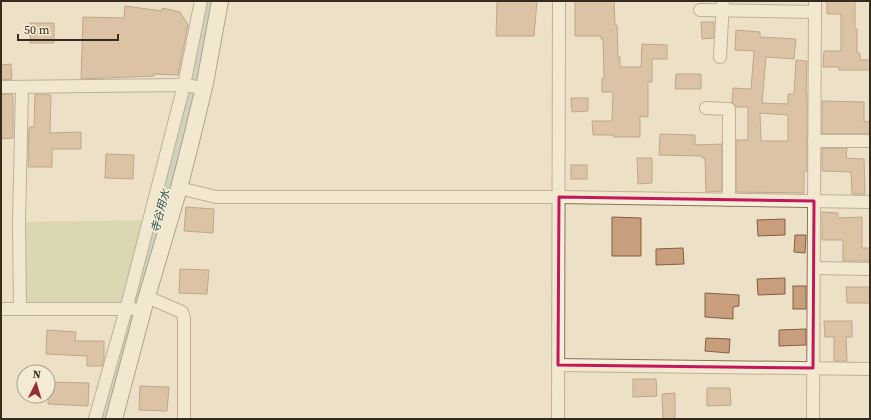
<svg xmlns="http://www.w3.org/2000/svg" width="871" height="420" font-family="'Source Serif 4','Noto Sans JP',serif">
<rect width="100%" height="100%" fill="#ece1c6"/>
<path fill="#c4ca9a" d="M197,1H219L114,419H96L128,302L20,309L19,222L149,220Z"/>
<g fill="none" stroke-linecap="round" stroke-linejoin="round">
<path stroke="#a7c0b9" stroke-width="24" d="M104,419L137,304L189,102L207,1"/>
</g>
<g fill="#c89e7d" stroke="#855e43" fill-rule="evenodd">
<path d="M497,1H537L534,36H496Z"/>
<path d="M575,1H614L615,25H617L618,57H620V67H641L642,44L667,45V59H652V82H648V117L640,116V137H614V135H593L592,121H612L613,92H602V78H604L603,39H601V36H575Z"/>
<path d="M827,1H855V29H857V53H860V60H870V70H839V67H823L824,51H841V14H827Z"/>
<path d="M125,6L162,11V8L180,12L188,25L178,75L154,74V76L81,79L83,17L124,18Z"/>
<path d="M701,22H714V38L702,39Z"/>
<rect x="30" y="23" width="24" height="20"/>
<path d="M736,30L760,32V37L796,39L794,59L766,57L762,103L788,104V94H794L796,60L807,61L806,94H807V171H804V193L736,192V140H748V107H736L732,102L733,88L751,89L754,51L735,50ZM760,113L788,115V141H761Z"/>
<path d="M11,64L12,79L1,80V65Z"/>
<path d="M676,74H701V89H675Z"/>
<path d="M1,94H12L13,97V138L1,139Z"/>
<path d="M35,94L51,95L50,133L81,132V149H52V167H28L29,127H34Z"/>
<path d="M571,98H588V111L572,112Z"/>
<path d="M822,101L864,102V122L870,121V134H822Z"/>
<path d="M660,134L695,135V145L722,144V191L706,192L705,158H702V156L659,155Z"/>
<path d="M822,148H847L846,158L864,159L865,194H852L851,172L822,171Z"/>
<path d="M106,154L134,155L133,179L105,178Z"/>
<path d="M637,158H652V183L638,184Z"/>
<rect x="571" y="165" width="16" height="14"/>
<path d="M186,207L214,209L213,233L184,231Z"/>
<path d="M822,212L838,213V218L862,217V248H870V261H843V240H822Z"/>
<path d="M612,217L641,218V256H612Z"/>
<path d="M785,219V235L758,236L757,220Z"/>
<path d="M795,235H806L805,253L794,252Z"/>
<path d="M683,248L684,264L656,265V249Z"/>
<path d="M180,269L209,270L207,294L179,293Z"/>
<path d="M785,278V294L758,295L757,279Z"/>
<rect x="793" y="286" width="13" height="23"/>
<path d="M846,287H870V303H847Z"/>
<path d="M705,293L739,295V306L733,307V319L705,317Z"/>
<path d="M824,321H852V337H846L847,361H834V337H825Z"/>
<path d="M806,329V345L779,346V330Z"/>
<path d="M47,330L76,332L75,341H104V359L102,366H87V356L46,354Z"/>
<path d="M706,338L730,339L729,353L705,351Z"/>
<path d="M633,379H656L657,396L633,397Z"/>
<path d="M48,382L89,383L88,406L48,404Z"/>
<path d="M140,386L169,387L167,411L139,410Z"/>
<path d="M707,388H730L731,405L707,406Z"/>
<path d="M675,393V418L663,419L662,394Z"/>
</g>
<g fill="none" stroke-linecap="round" stroke-linejoin="round">
<defs>
<g id="street">
<path d="M700,10L815,12"/>
<path d="M720,57L723,1"/>
<path d="M1,87L184,85L203,88"/>
<path d="M706,108L729,109V200"/>
<path d="M814,141H870"/>
<path d="M179,188L216,197H559L870,202"/>
<path d="M814,268L870,269"/>
<path d="M147,297L182,312L184,319V419"/>
<path d="M1,309H134"/>
<path d="M20,309L19,222L22,88"/>
<path d="M558,365L870,369"/>
<path d="M95,419L128,302L184,85L201,1"/>
<path d="M558,419L559,1"/>
<path d="M813,419L815,1"/>
</g>
<path id="secondary" d="M114,419L143,310L179,188L191,141L205,83L220,1"/>
</defs>
<use href="#street" stroke="#87735c" stroke-width="14"/>
<use href="#secondary" stroke="#68553f" stroke-width="18"/>
<use href="#street" stroke="#f7efd9" stroke-width="12"/>
<use href="#secondary" stroke="#f7efd9" stroke-width="16"/>
</g>
<path d="M0 0H871V420H0ZM559,197L814,201L813,368L558,365Z" fill="#ece1c6" fill-opacity=".55" fill-rule="evenodd"/>
<path fill="none" stroke="#c2185b" stroke-width="3" stroke-linejoin="round" d="M559,197L814,201L813,368L558,365Z"/>
<g text-anchor="middle" stroke-width="4" stroke-linejoin="round" paint-order="stroke">
<g font-size="11" font-style="italic" fill="#2f5654" stroke="#f4ebd5">
<text transform="translate(160 211) rotate(-75)" y="4">寺谷用水</text>
</g>
</g>
<rect width="871" height="420" fill="none" stroke="#372b1f" stroke-width="4"/>
<g transform="translate(36 384) rotate(5)"><circle r="19" fill="#f4ebd5" stroke="#a89e8c"/>
<path d="M0-3L7 15L0 10L-7 15Z" fill="#93302f"/>
<text y="-6" font-size="11" font-weight="bold" text-anchor="middle" fill="#372b1f">N</text>
</g>
<path d="M18 34v6h100v-6" fill="none" stroke="#372b1f" stroke-width="2"/>
<text x="24" y="34" font-size="12" fill="#372b1f" stroke="#f4ebd5" stroke-width="3" paint-order="stroke">50 m</text>
</svg>
